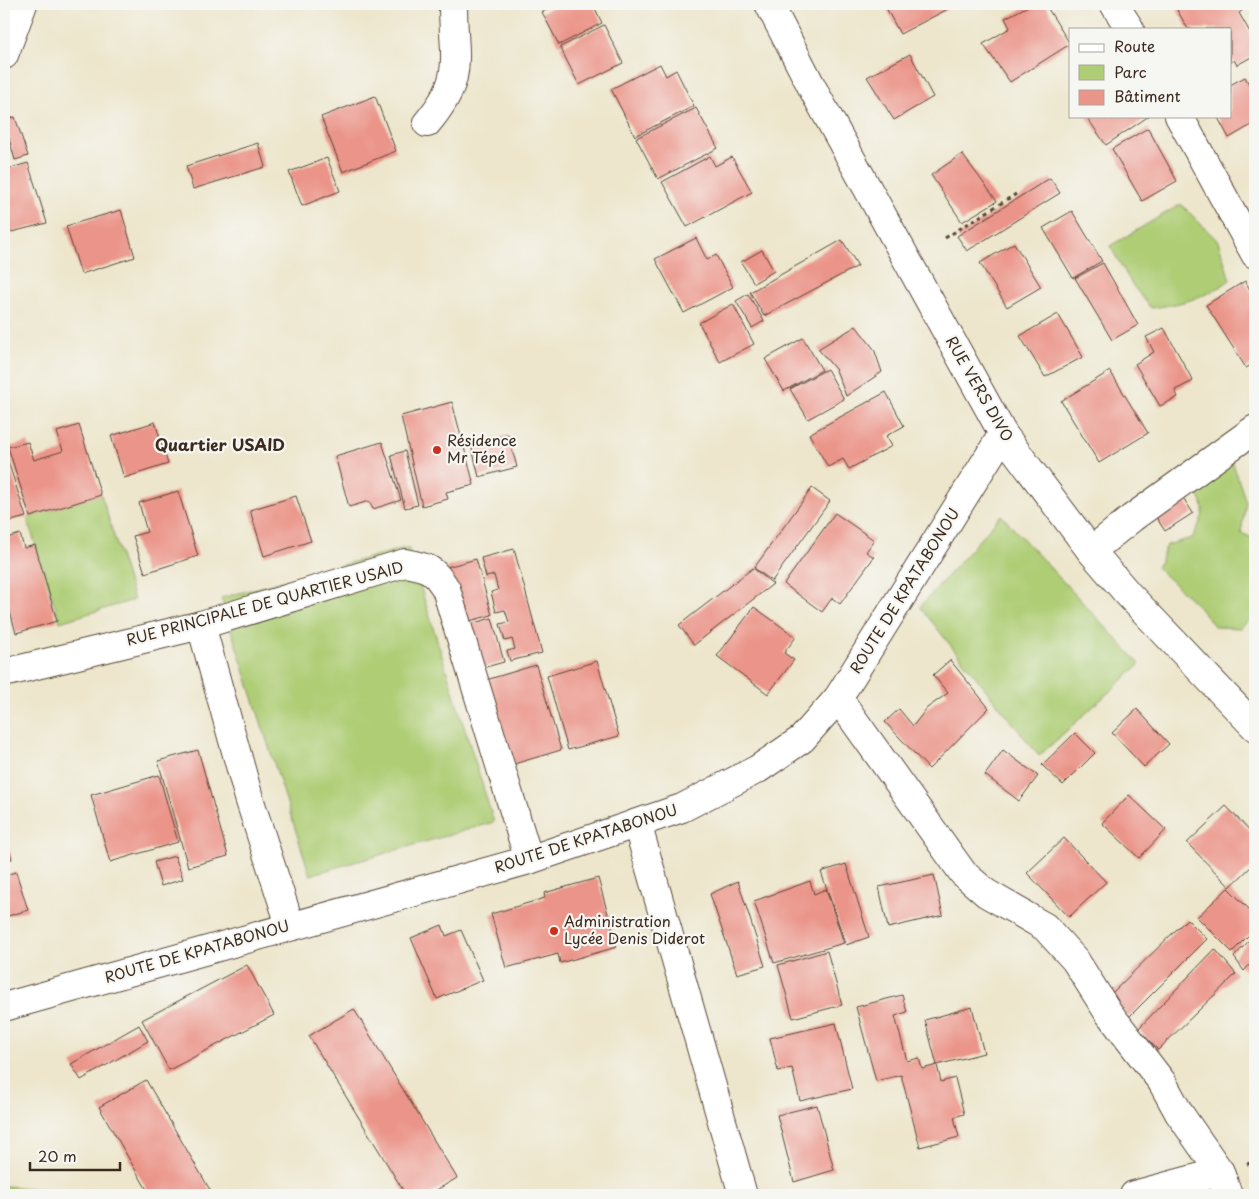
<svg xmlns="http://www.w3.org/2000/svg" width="1259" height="1199" font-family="'Playpen Sans',sans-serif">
<rect width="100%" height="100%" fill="#f6f6f2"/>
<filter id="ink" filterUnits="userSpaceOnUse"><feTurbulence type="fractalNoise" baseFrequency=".02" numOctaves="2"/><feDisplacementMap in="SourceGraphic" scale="10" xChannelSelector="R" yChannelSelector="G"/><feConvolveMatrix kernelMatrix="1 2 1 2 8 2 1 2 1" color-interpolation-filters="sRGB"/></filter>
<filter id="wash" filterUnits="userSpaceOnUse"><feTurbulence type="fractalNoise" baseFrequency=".0096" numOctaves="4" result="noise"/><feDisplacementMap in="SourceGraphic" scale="20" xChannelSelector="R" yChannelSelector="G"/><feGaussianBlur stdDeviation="1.12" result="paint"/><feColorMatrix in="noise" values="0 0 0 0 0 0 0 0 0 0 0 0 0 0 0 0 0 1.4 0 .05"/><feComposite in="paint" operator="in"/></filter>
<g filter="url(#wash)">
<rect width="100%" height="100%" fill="#ede6cc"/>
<g fill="#aecd75" stroke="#747c4a">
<path d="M1181,204L1218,241L1230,280C1206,298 1181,304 1151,308L1133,286L1110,246Z"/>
<path d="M1226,443L1246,502L1241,533L1255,539V615L1240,628L1215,627L1197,605L1157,568L1167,545L1192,538C1207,511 1207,509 1191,482Z"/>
<path d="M101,494L134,600L60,622L27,518Z"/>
<path d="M1001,515L1140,664L1039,756L920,607Z"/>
<path d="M408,547L494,822L310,875L221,598Z"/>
<path d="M4,1186L43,1189L49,1195H4Z"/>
</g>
<g id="blocks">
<g fill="#eb9489">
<path d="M559,4H593L602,23L559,45L542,12Z"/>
<path d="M884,4H945L948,9L900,34Z"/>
<path d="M1032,4H1045L1070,44L1010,82L983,44L1010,28L1005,18Z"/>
<path d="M1188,4H1241L1244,9L1239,13L1255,41V55L1237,65L1234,60L1230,63V29H1188L1177,10Z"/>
<path d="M604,25L623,63L579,85L560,47Z"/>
<path d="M910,54L933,97L894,120L867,77Z"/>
<path d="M660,64L666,76L676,70L694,106L635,136L611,89Z"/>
<path d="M1245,77L1255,95V123L1229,138L1217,116H1230V85Z"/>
<path d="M375,96L396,151L343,172L321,117Z"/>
<path d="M696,108L718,148L658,179L636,138Z"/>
<path d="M1086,116H1149L1106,145Z"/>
<path d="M15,117L28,156L15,160L4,120Z"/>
<path d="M1148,128L1177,181L1142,201L1112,149Z"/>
<path d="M258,143L265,167L193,189L186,166Z"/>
<path d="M962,154L997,201L962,222L931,175Z"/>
<path d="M710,156L715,166L732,157L752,192L687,227L662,182Z"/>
<path d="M327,158L340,191L302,206L289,172Z"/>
<path d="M28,163L47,223L4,234V170Z"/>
<path d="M1050,178L1060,193L967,251L957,236Z"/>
<path d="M121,210L135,257L81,274L66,226Z"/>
<path d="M1072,211L1102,261L1073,278L1043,228Z"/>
<path d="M696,238L707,260L716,255L733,287L684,313L655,259Z"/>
<path d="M842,240L858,266L764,316L750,292Z"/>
<path d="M1014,243L1041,287L1007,307L980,263Z"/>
<path d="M762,250L774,271L754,283L741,262Z"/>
<path d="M1103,263L1138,325L1112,340L1075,278Z"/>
<path d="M1245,281L1255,298V363L1246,368L1206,305Z"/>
<path d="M748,294L764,321L752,328L736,301Z"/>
<path d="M733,304L754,344L720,362L699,323Z"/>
<path d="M1058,314L1083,357L1045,377L1020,336Z"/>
<path d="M856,326L874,349L882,372L846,396L836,370L818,349Z"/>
<path d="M1164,328L1193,381L1175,390L1178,397L1160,406L1135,364L1154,352L1146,337Z"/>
<path d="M803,338L822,370L784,391L765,359Z"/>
<path d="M827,369L844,399L808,419L790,389Z"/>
<path d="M1110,371L1148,433L1099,463L1061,401Z"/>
<path d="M886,392L904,426L886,436L892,446L849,469L843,459L828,467L809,434Z"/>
<path d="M452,402L474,485L446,492L448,499L422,506L401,416Z"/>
<path d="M155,422L168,464L124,478L111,436Z"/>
<path d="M79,425L101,495L30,517L8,447L28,442L34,460L63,451L57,432Z"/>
<path d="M508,435L517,467L479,477L471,444Z"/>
<path d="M382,442L401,500L373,509L369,501L349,507L335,456Z"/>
<path d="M4,449L26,517L4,523Z"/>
<path d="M405,451L418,505L405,508L391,455Z"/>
<path d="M812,488L830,501L772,581L754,568Z"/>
<path d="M1178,490L1193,513L1165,531L1150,508Z"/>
<path d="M178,491L198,556L145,573L133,536L147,532L139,503Z"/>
<path d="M296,496L311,541L264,556L250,510Z"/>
<path d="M835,513L874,540L866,552L874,557L840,604L832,598L822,612L784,584Z"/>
<path d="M20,534L24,548L35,545L57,621L16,633L4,591V539Z"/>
<path d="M514,549L542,653L510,661L507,651L515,649L512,639L505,641L500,624L509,622L505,610L496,612L491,592L498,590L494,575L486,577L481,558Z"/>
<path d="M476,559L492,615L462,623L447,567Z"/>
<path d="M753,568L773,584L694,645L679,625Z"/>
<path d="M754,607L796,637L784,653L794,660L768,694L717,656Z"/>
<path d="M492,618L504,662L475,670L463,626Z"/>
<path d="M950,660L989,708L929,769L885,722L899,709L913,726L927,708L948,693L933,675Z"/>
<path d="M597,661L619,736L568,750L547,676Z"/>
<path d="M536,665L561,750L514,764L486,680Z"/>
<path d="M1137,709L1169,744L1144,767L1112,733Z"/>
<path d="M1075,733L1095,753L1063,785L1042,765Z"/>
<path d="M198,750L228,856L188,867L158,761Z"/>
<path d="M1003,750L1038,776L1019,801L985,775Z"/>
<path d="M159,775L178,842L110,862L91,795Z"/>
<path d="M1129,795L1166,830L1139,858L1102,823Z"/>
<path d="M1226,806L1255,836V863L1230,887L1187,843Z"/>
<path d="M4,832L12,859L4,861Z"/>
<path d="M1064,838L1106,882L1069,917L1027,873Z"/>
<path d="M175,856L183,879L161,886L154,862Z"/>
<path d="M846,864L869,937L846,945L821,872Z"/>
<path d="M16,872L28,910L8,916L4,901V875Z"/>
<path d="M934,875L943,915L888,928L879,887Z"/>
<path d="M598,878L617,947L560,963L558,954L506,968L491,914L545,898L544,893Z"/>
<path d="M738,881L765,966L737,974L710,894Z"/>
<path d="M810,881L814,894L826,889L844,943L774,963L754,901Z"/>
<path d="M1228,888L1255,915V929L1232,952L1197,917Z"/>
<path d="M1187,919L1207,939L1129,1017L1110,995Z"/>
<path d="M442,925L446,936L461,930L483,980L437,999L411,938Z"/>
<path d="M1255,934V959L1244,971L1234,957Z"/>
<path d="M1215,949L1236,974L1158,1050L1138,1029Z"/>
<path d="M827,951L842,1005L793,1018L778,965Z"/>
<path d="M247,965L274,1015L169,1070L142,1020Z"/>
<path d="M902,995L907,1012L895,1016L907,1061L919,1058L922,1069L937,1065L925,1020L972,1007L984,1053L937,1065L941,1082L955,1078L964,1114L954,1117L959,1137L920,1147L901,1075L876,1081L856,1007Z"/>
<path d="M354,1009L457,1178L428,1195H406L309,1036Z"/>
<path d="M836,1023L852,1089L800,1101L792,1068L778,1071L770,1038Z"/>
<path d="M139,1025L148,1041L81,1080L71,1064Z"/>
<path d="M146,1080L213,1195H150L99,1107Z"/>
<path d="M817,1105L834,1170L794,1182L777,1115Z"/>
</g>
</g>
</g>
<g filter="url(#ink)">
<use href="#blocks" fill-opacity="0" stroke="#564638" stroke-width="1"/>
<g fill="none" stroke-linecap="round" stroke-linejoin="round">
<defs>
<g id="minor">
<path d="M1114,4L1130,29"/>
<path d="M4,55L23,4"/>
<path d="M1179,116L1255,254"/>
<path d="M427,123C466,77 453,59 453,4"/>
<path d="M1091,551L1132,518L1255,429"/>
<path d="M201,625L249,798L290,925"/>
<path d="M4,673L201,625L405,563C428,567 434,569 446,589L529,860"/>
<path d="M838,698L963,873L986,893L1045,927L1075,960L1108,1012L1162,1082L1179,1113L1220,1172L1228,1195"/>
<path d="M637,823L743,1195"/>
<path d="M4,1007L529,860L682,808L758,769L802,739L838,698L1003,434"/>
<path d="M1134,1195L1220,1172"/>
</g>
<path id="secondary" d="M769,4L816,95L1003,434L1091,551L1128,594L1255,727"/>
</defs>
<use href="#minor" stroke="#564638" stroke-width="30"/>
<use href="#secondary" stroke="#564638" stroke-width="30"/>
<g stroke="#564638" stroke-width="3" stroke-dasharray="4 4" stroke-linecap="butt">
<path d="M945,238L1016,194"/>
<path d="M1247,1164L1255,1162"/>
</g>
<use href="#minor" stroke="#fff" stroke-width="28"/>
<use href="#secondary" stroke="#fff" stroke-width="28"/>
</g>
</g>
<g fill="#c8321e" stroke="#f6f6f2" stroke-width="2">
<circle cx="437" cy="450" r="5"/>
<circle cx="554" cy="931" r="5"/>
</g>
<g text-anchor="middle" stroke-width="4.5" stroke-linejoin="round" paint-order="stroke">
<g font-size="15" fill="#3b2a1e" stroke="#f6f6f2">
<text transform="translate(979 389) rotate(60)" y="5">RUE VERS DIVO</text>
<text transform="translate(905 591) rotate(-58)" y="5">ROUTE DE KPATABONOU</text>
<text transform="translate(265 604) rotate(-15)" y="5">RUE PRINCIPALE DE QUARTIER USAID</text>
<text transform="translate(586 839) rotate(-18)" y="5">ROUTE DE KPATABONOU</text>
<text transform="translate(197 952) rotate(-16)" y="5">ROUTE DE KPATABONOU</text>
</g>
<g font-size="15" fill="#3b2a1e" stroke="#f6f6f2" text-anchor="start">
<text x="447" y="446">Résidence<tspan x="447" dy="17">Mr Tépé</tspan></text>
<text x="564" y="927">Administration<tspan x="564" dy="17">Lycée Denis Diderot</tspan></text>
</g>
<g font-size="16" font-weight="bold" fill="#3b2a1e" stroke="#f6f6f2">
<text x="220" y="451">Quartier USAID</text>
</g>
</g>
<rect width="1259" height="1199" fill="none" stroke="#f6f6f2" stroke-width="20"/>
<rect x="1069" y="28" width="162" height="90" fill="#f6f6f2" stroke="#aba49d"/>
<rect x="1079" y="44" width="25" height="8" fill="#ffffff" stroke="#aba49d"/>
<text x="1114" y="52" font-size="15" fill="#3b2a1e">Route</text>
<rect x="1079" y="65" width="25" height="15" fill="#aecd75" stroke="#aba49d"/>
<text x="1114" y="78" font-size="15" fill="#3b2a1e">Parc</text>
<rect x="1079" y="90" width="25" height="15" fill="#eb9489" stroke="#aba49d"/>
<text x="1114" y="102" font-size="15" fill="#3b2a1e">Bâtiment</text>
<path d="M30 1162v8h90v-8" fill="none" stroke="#3b2a1e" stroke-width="2.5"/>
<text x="38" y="1162" font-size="15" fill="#3b2a1e" stroke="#f6f6f2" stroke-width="4" paint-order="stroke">20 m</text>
</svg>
